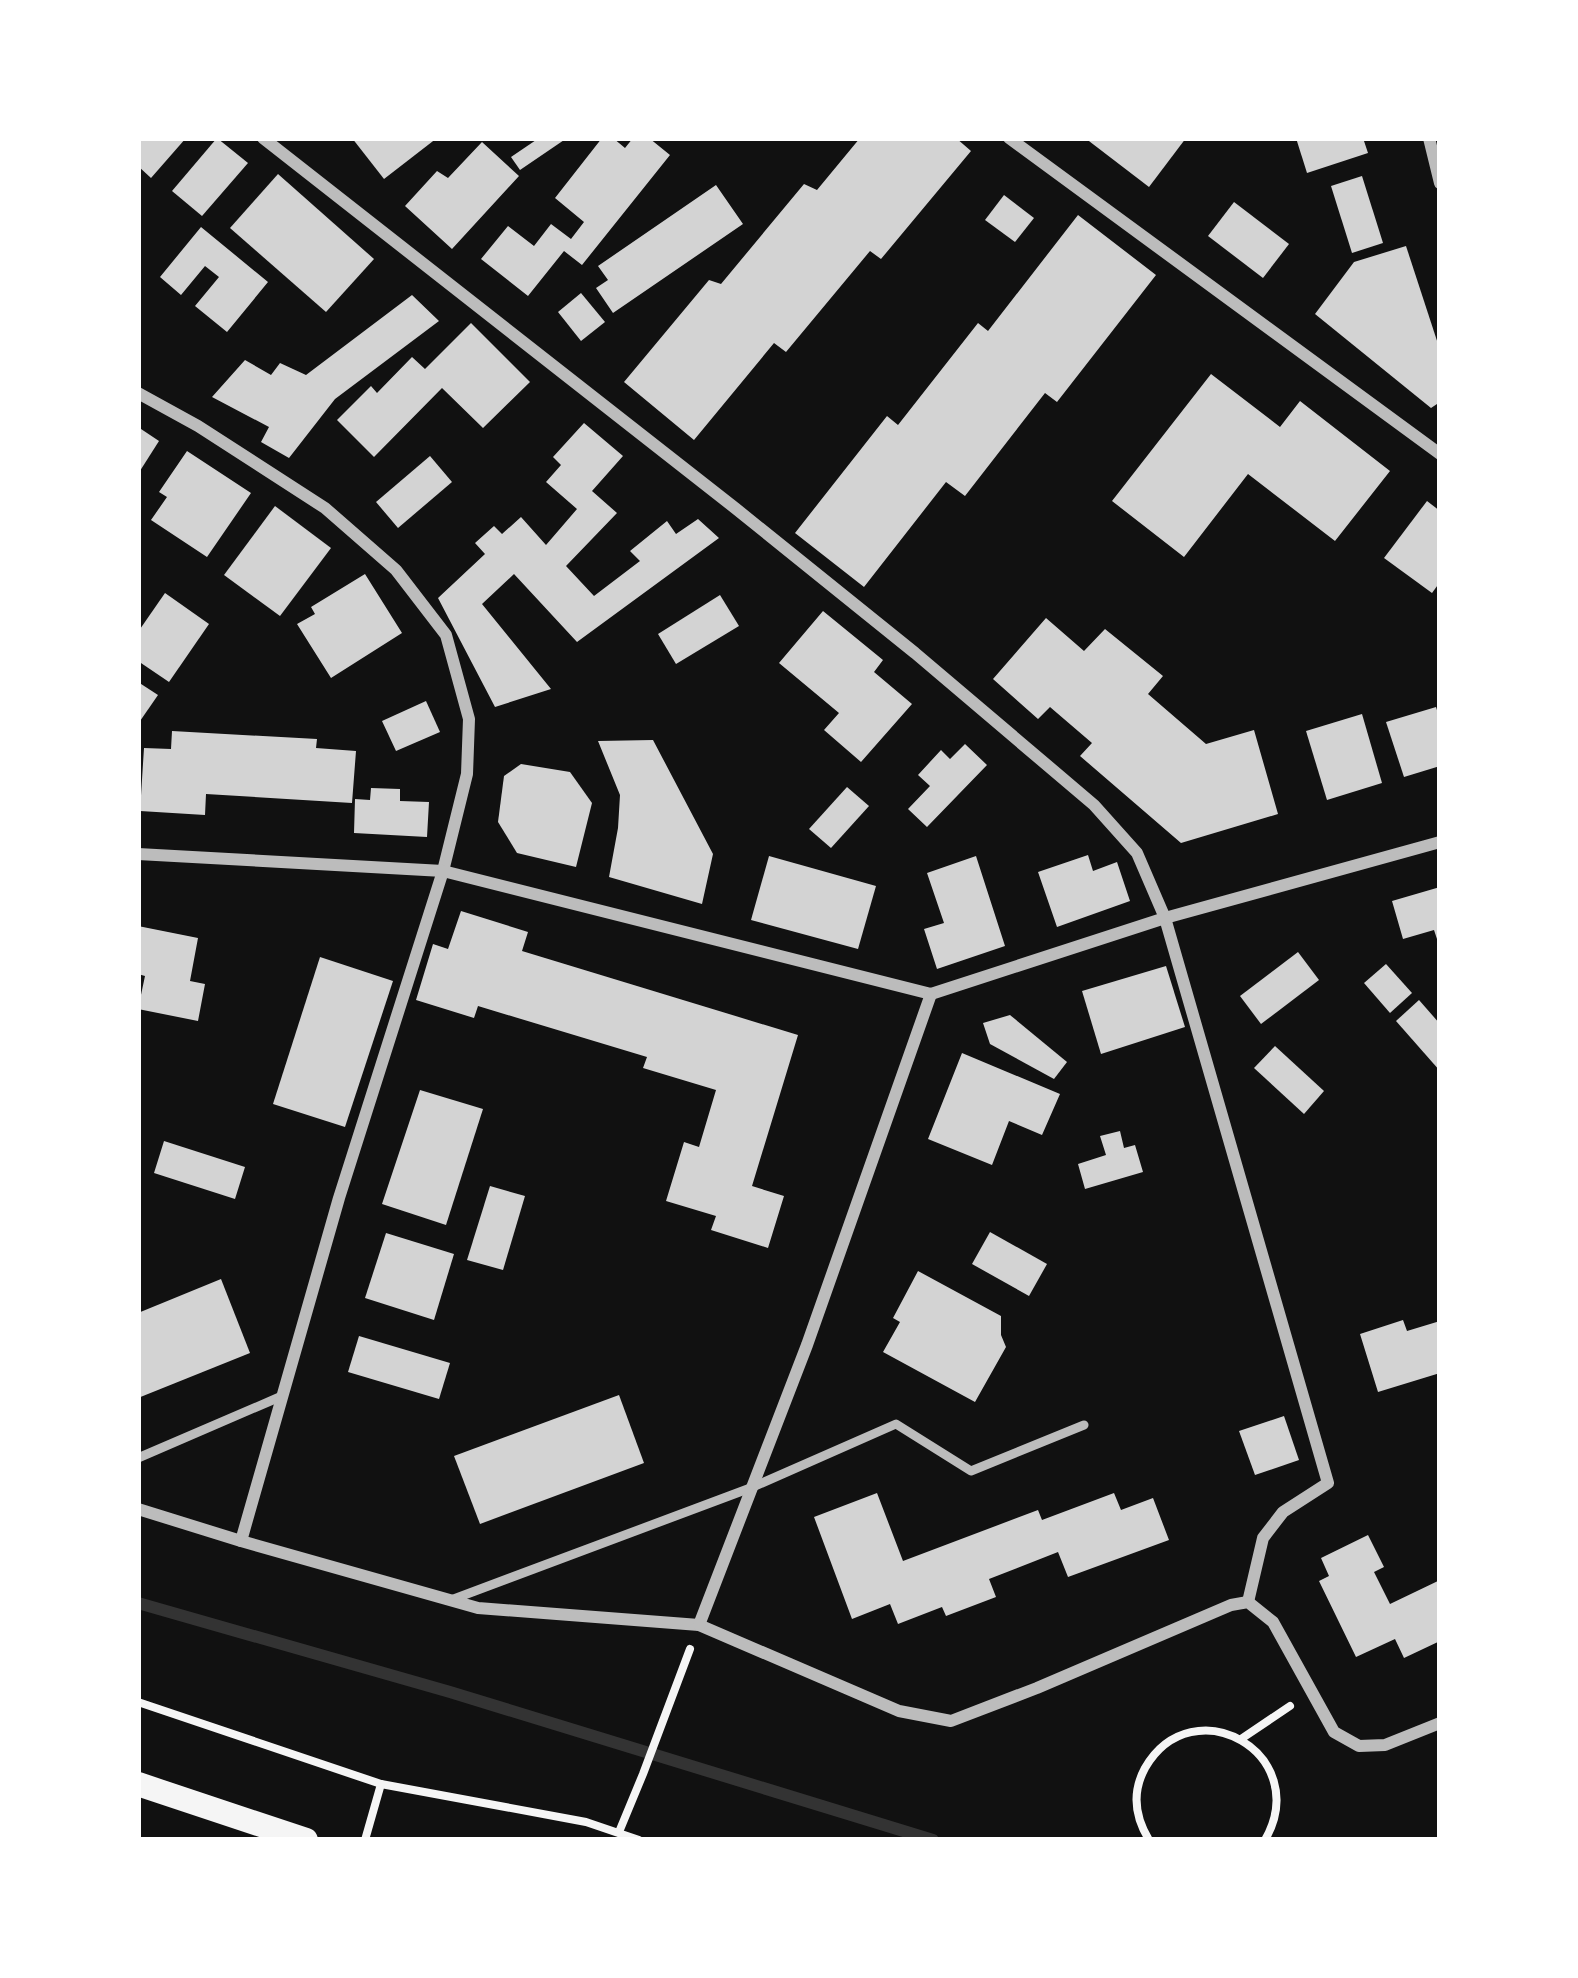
<svg xmlns="http://www.w3.org/2000/svg" width="1578" height="1978" font-family="'Sofia Sans Condensed',sans-serif">
<rect width="100%" height="100%" fill="#111"/>
<g fill="none" stroke-linecap="round" stroke-linejoin="round">
<path stroke="#333" stroke-width="12" d="M138,1603L450,1692L933,1840"/>
</g>
<g fill="#d3d3d3">
<path d="M138,138H186L151,178L138,166Z"/>
<path d="M217,138L248,163L202,216L172,191Z"/>
<path d="M352,138H437L384,179Z"/>
<path d="M539,138H567L520,170L511,157Z"/>
<path d="M602,138H613L625,148L633,138H649L670,155L582,265L564,251L528,296L481,259L508,226L534,246L551,224L571,239L584,222L555,198Z"/>
<path d="M860,138H956L971,151L881,259L870,251L786,352L774,343L694,440L624,382L709,280L721,284L804,184L817,190Z"/>
<path d="M1085,138H1186L1149,187Z"/>
<path d="M1296,138H1363L1368,153L1307,173Z"/>
<path d="M482,142L519,176L452,249L405,206L437,171L448,178Z"/>
<path d="M278,174L374,259L326,312L230,228Z"/>
<path d="M1362,176L1383,243L1352,253L1331,186Z"/>
<path d="M716,185L743,224L613,313L596,288L608,280L598,266Z"/>
<path d="M1004,195L1034,218L1015,242L985,220Z"/>
<path d="M1234,202L1289,244L1263,278L1208,236Z"/>
<path d="M1078,215L1156,275L1057,402L1045,393L965,496L946,482L864,587L795,533L887,416L898,425L978,323L988,331Z"/>
<path d="M201,227L268,282L227,332L195,306L219,277L205,266L181,295L160,277Z"/>
<path d="M1406,246L1440,350V402L1431,408L1315,314L1354,262Z"/>
<path d="M581,293L605,322L581,341L558,312Z"/>
<path d="M412,295L439,321L335,399L289,458L261,442L269,427L212,397L245,360L271,375L280,363L306,375Z"/>
<path d="M471,323L530,382L483,428L442,388L374,457L337,420L371,386L377,393L412,357L425,369Z"/>
<path d="M1211,374L1280,427L1300,401L1390,471L1335,541L1248,474L1184,557L1112,501Z"/>
<path d="M584,423L623,456L592,491L617,513L566,566L594,596L640,561L630,551L667,521L676,534L698,519L719,538L577,642L514,574L482,604L551,689L495,707L438,598L485,554L475,543L494,526L502,534L521,517L546,545L577,509L546,482L561,465L553,457Z"/>
<path d="M138,427L159,441L138,474Z"/>
<path d="M187,451L251,493L207,557L151,520L167,497L159,492Z"/>
<path d="M430,456L452,482L398,528L376,502Z"/>
<path d="M1427,501L1440,511V582L1432,593L1384,558Z"/>
<path d="M275,506L331,548L280,616L224,575Z"/>
<path d="M365,574L402,633L331,678L297,624L315,614L311,607Z"/>
<path d="M165,593L209,624L169,682L138,661V632Z"/>
<path d="M720,595L739,626L676,664L658,634Z"/>
<path d="M823,611L883,660L874,672L912,704L861,762L824,730L839,713L779,663Z"/>
<path d="M1046,618L1084,651L1105,629L1163,676L1148,694L1206,744L1254,730L1278,814L1181,843L1080,756L1092,743L1050,707L1038,719L993,679Z"/>
<path d="M138,682L158,695L138,724Z"/>
<path d="M426,701L440,732L396,751L382,721Z"/>
<path d="M1436,707L1440,720V766L1404,777L1386,722Z"/>
<path d="M1362,714L1382,783L1327,800L1306,731Z"/>
<path d="M172,731L317,739L316,748L356,751L352,803L206,794L205,815L140,811L144,748L171,749Z"/>
<path d="M653,740L713,854L702,904L609,877L618,828L620,795L598,741Z"/>
<path d="M965,744L987,765L927,827L908,809L930,786L918,775L941,750L950,759Z"/>
<path d="M521,764L570,772L592,803L576,867L517,853L498,822L504,776Z"/>
<path d="M847,787L869,806L831,848L809,829Z"/>
<path d="M371,788L400,789V801L429,802L427,837L354,833L355,799L370,800Z"/>
<path d="M1088,855L1093,871L1117,862L1130,901L1057,927L1038,872Z"/>
<path d="M769,856L876,886L858,949L751,920Z"/>
<path d="M976,856L1005,946L937,969L924,929L944,923L927,873Z"/>
<path d="M1440,887V948L1434,930L1403,939L1392,901Z"/>
<path d="M461,911L528,932L522,951L798,1035L752,1186L784,1196L768,1248L711,1230L716,1216L666,1201L684,1142L699,1147L716,1090L643,1068L647,1057L478,1006L474,1018L416,1000L433,944L448,949Z"/>
<path d="M138,926L198,938L190,981L205,984L198,1021L138,1009L145,976L138,974Z"/>
<path d="M1298,952L1319,980L1261,1024L1240,996Z"/>
<path d="M320,957L393,981L345,1127L273,1104Z"/>
<path d="M1386,964L1412,993L1390,1013L1364,983Z"/>
<path d="M1166,966L1185,1027L1101,1054L1082,991Z"/>
<path d="M1419,1000L1440,1024V1071L1396,1021Z"/>
<path d="M1010,1015L1067,1062L1054,1079L990,1044L983,1023Z"/>
<path d="M1275,1046L1324,1091L1304,1114L1254,1068Z"/>
<path d="M962,1053L1060,1094L1042,1135L1009,1121L992,1165L928,1139Z"/>
<path d="M420,1090L483,1109L446,1225L382,1204Z"/>
<path d="M1120,1131L1124,1148L1135,1145L1143,1172L1085,1189L1078,1164L1106,1155L1100,1136Z"/>
<path d="M164,1141L245,1167L235,1199L154,1173Z"/>
<path d="M490,1186L525,1196L503,1270L467,1260Z"/>
<path d="M990,1232L1047,1264L1029,1296L972,1264Z"/>
<path d="M386,1233L454,1254L434,1320L365,1298Z"/>
<path d="M918,1271L1001,1316V1335L1006,1347L975,1402L883,1352L900,1322L893,1318Z"/>
<path d="M221,1279L250,1353L138,1398V1313Z"/>
<path d="M1403,1320L1407,1331L1440,1321V1373L1378,1392L1360,1334Z"/>
<path d="M359,1336L450,1363L439,1399L348,1372Z"/>
<path d="M619,1395L644,1463L480,1524L454,1456Z"/>
<path d="M1284,1416L1299,1460L1255,1475L1239,1431Z"/>
<path d="M877,1493L903,1561L1038,1510L1042,1520L1114,1493L1121,1510L1153,1498L1169,1540L1068,1577L1058,1552L989,1579L996,1597L946,1616L942,1607L898,1624L890,1604L852,1619L814,1517Z"/>
<path d="M1368,1535L1384,1567L1374,1572L1390,1604L1440,1580V1641L1404,1658L1395,1639L1356,1657L1319,1581L1329,1576L1321,1558Z"/>
</g>
<g fill="none" stroke-linecap="round" stroke-linejoin="round">
<g stroke="#f5f5f5" stroke-width="8">
<path d="M138,1702L381,1784L586,1822L639,1840"/>
<path d="M1241,1739L1290,1706"/>
<path d="M619,1832L643,1774L690,1649"/>
<path d="M365,1840L381,1784"/>
<path d="M1149,1840C1135,1817 1132,1792 1145,1768C1193,1685 1314,1754 1265,1840"/>
</g>
<g stroke="#bcbcbc" stroke-width="9">
<path d="M138,1458L282,1396"/>
<path d="M451,1600L753,1487L896,1424L971,1471L1084,1425"/>
</g>
<g stroke="#bcbcbc" stroke-width="12">
<path d="M263,138L735,508L915,653L1094,805L1137,853L1165,918L1328,1483L1283,1512L1263,1538L1248,1602"/>
<path d="M1009,138L1440,454"/>
<path d="M1429,138L1440,183"/>
<path d="M138,393L198,426L325,508L396,570L446,635L469,719L467,774L443,871L339,1198L241,1541"/>
<path d="M138,854L443,871L931,994L1165,918L1440,842"/>
<path d="M138,1509L241,1541L478,1608L699,1625L899,1711L951,1721L1037,1688L1231,1605L1248,1602L1273,1622L1334,1732L1359,1746L1385,1745L1440,1723"/>
<path d="M699,1625L807,1345L931,994"/>
</g>
<path stroke="#f5f5f5" stroke-width="24" d="M138,1784L306,1840"/>
</g>
<rect width="1578" height="1978" fill="none" stroke="#ffffff" stroke-width="282"/>
</svg>
